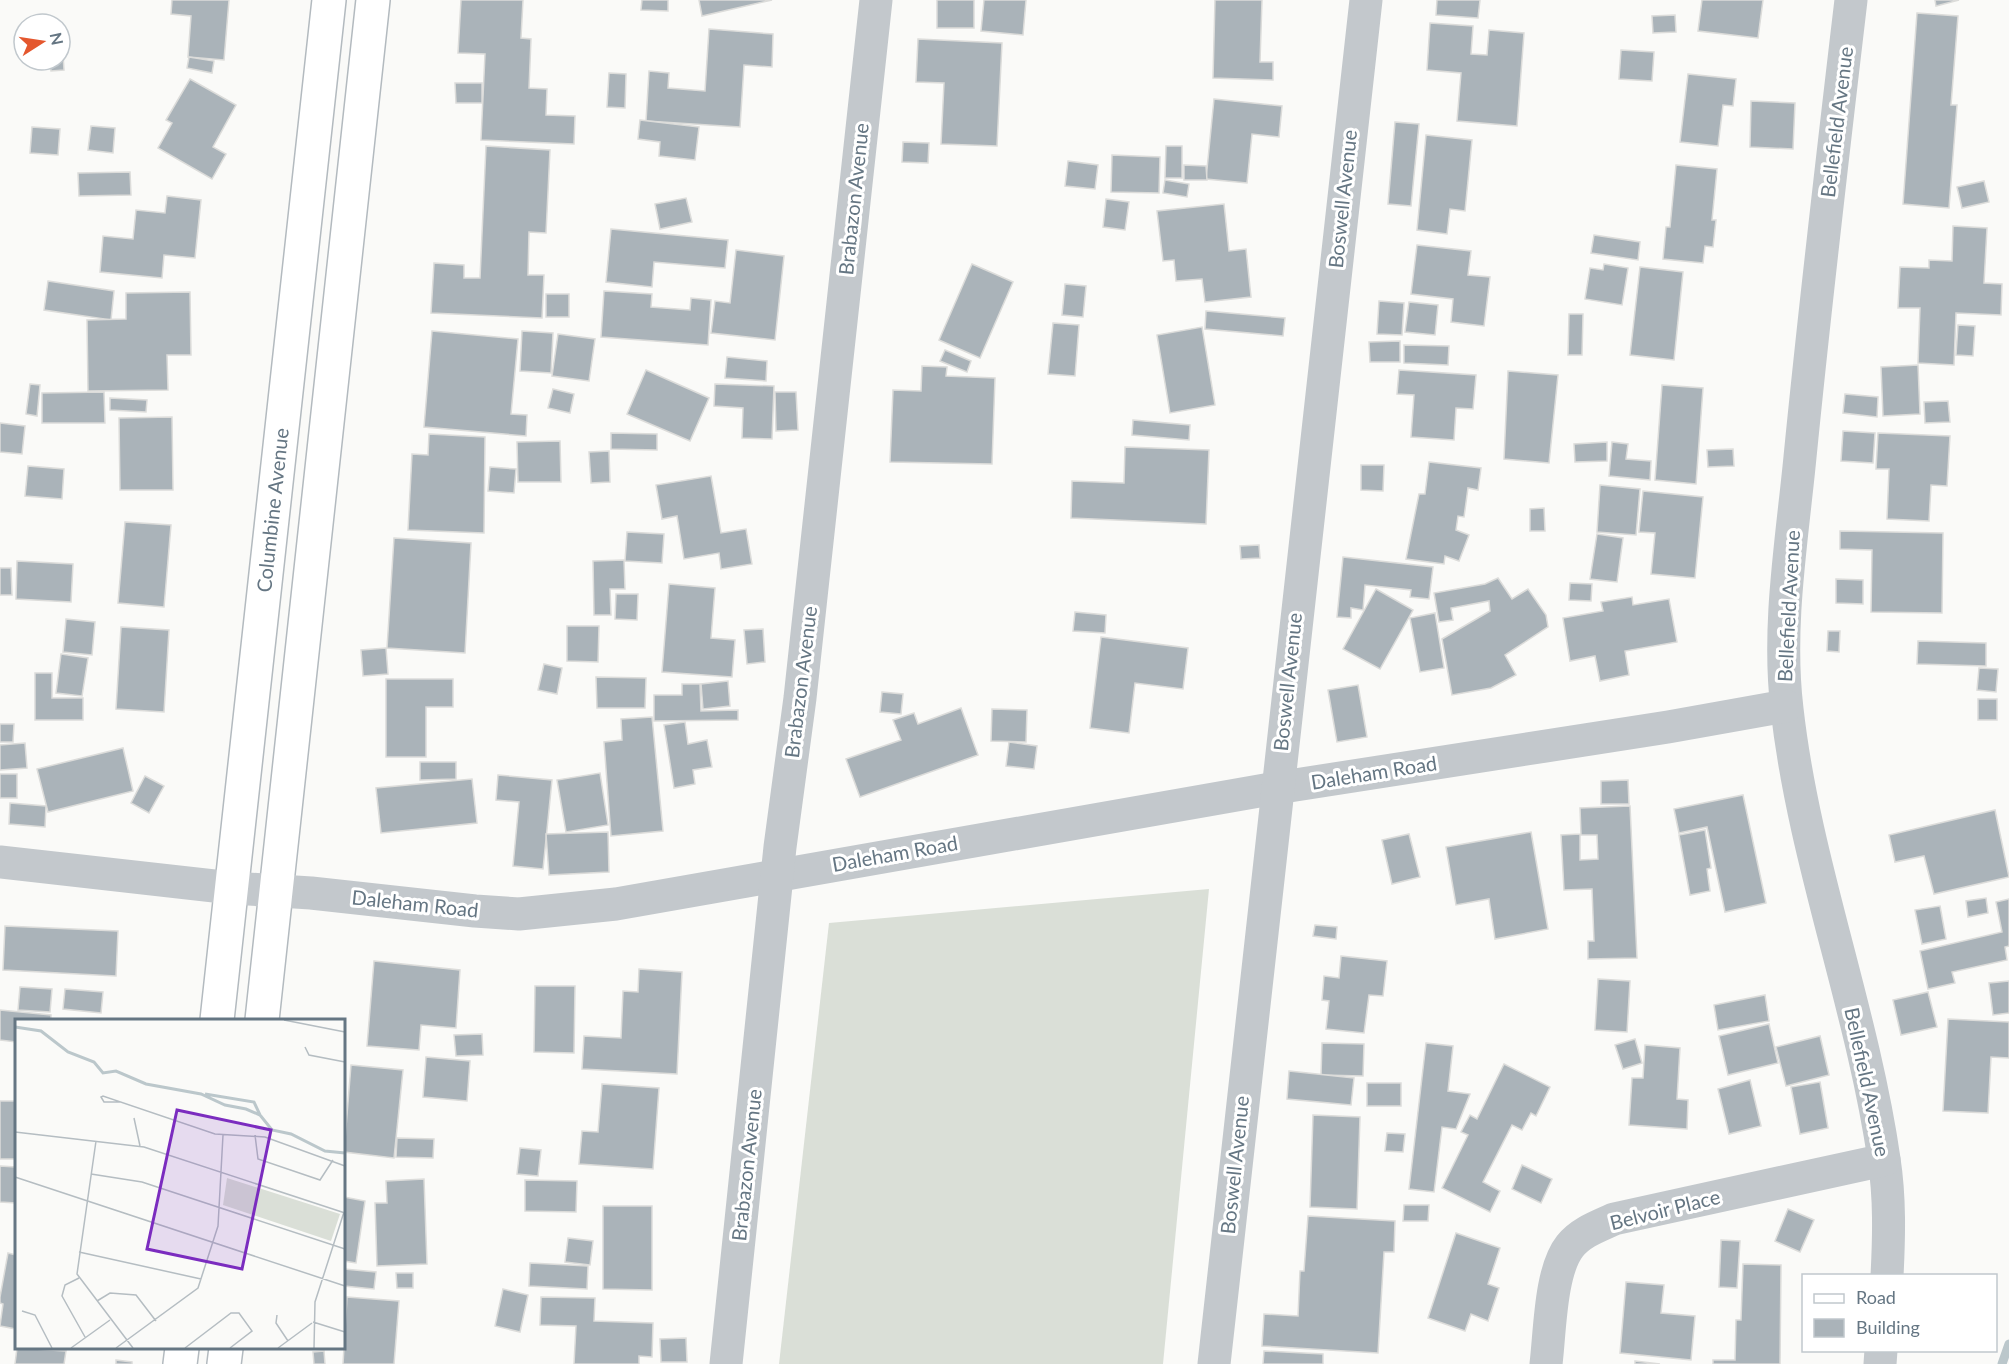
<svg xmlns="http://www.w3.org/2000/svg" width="2009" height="1364" font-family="Lato,sans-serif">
<rect width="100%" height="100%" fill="#fafaf8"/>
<path fill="#dadfd7" d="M1209,889L1163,1364H779L829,923Z"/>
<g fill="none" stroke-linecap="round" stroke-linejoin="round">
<path stroke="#bbc7cb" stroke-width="9" d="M2002,1364L2009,1344"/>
</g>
<g fill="#aab3b9" stroke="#dcdcda" stroke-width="1.5">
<path d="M172,0H229L224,60L188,57L191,16L171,14Z"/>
<path d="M461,0H523L521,38L531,39L529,88L547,89L546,115L575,116L574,144L481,140L485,54L458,53Z"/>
<path d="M642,0H668V11L641,10Z"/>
<path d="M699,0H772L702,16Z"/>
<rect x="937" y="0" width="37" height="28"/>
<path d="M984,0H1026L1023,35L981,31Z"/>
<path d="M1215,0H1262L1260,62H1273V80L1213,78Z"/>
<path d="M1437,0H1480L1478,18L1436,15Z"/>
<path d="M1702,0H1763L1758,38L1698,31Z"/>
<path d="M1935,0H1959L1936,6Z"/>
<path d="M1917,13L1958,16L1951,105H1957L1949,208L1903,204Z"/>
<path d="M1675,15L1676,32L1653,33L1652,16Z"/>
<path d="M1430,23L1473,26L1471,54L1487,55L1489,30L1524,33L1517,126L1457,121L1461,73L1427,70Z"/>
<path d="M709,29L773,34L772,67L744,65L740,127L646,121L649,71L669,73L668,88L705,91Z"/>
<path d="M918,39L1002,43L997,146L941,144L944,83L916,82Z"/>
<path d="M1621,50L1654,52L1652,81L1619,79Z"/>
<path d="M60,54H63L64,70L51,71L50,60H60Z"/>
<path d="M189,57L214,61L212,73L187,68Z"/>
<path d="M609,73L626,74L625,108L607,107Z"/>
<path d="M1688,74L1736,79L1733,106L1723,105L1718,146L1680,142Z"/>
<path d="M190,79L236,105L213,147L226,154L212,179L158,148L172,123L166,120Z"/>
<path d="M455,83H482V103H456Z"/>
<path d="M1214,99L1282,106L1279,137L1252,134L1247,183L1206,179Z"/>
<path d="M1751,101L1795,103L1793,149L1750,147Z"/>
<path d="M640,120L699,127L695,160L659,156L660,142L638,139Z"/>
<path d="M1395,122L1419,124L1411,206L1388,204Z"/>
<path d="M91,126L115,128L113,153L88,150Z"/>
<path d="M32,127L60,129L58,155L30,153Z"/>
<path d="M1426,135L1472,140L1465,211L1450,209L1447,234L1417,230Z"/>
<path d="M903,142L929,143L928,163L902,162Z"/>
<path d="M486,146L550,150L546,233L529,232L528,275H544L542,318L431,313L434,263L464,265V278H480Z"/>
<path d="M1166,146H1182V178H1165Z"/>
<path d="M1112,155L1160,157L1159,193L1111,192Z"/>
<path d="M1068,161L1098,165L1095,189L1065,186Z"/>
<path d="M1184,165L1206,166L1207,180H1184Z"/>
<path d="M1676,165L1717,169L1712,220H1716L1713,247L1705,246L1703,263L1663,259L1666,227H1670Z"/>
<path d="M130,172L131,195L79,196L78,173Z"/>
<path d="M1165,180L1189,184L1187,197L1163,193Z"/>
<path d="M1984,181L1989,202L1962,208L1957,187Z"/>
<path d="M167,196L201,200L195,258L164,255L162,278L100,272L103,236L133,239L136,210L165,213Z"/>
<path d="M686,198L692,222L660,229L655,204Z"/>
<path d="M1106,199L1129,202L1125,230L1103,227Z"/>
<path d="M1224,204L1229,251L1246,249L1251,297L1205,302L1202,279L1176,281L1174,260L1163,261L1157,211Z"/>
<path d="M1953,226L1987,228L1984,283L2002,284L2001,315L1956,313L1954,365L1918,363L1920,308H1898L1900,267L1929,268V260L1952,261Z"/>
<path d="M611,229L728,240L725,268L654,262L652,287L606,282Z"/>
<path d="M1594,235L1640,242L1638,260L1591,253Z"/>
<path d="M1417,245L1471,251L1468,275L1490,277L1484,326L1451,322L1453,299L1411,294Z"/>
<path d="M736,250L784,256L775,340L711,333L715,301L730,303Z"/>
<path d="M972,264L1013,282L980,358L939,340Z"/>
<path d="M1604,264L1628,268L1622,305L1585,299L1590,268L1603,270Z"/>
<path d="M1640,267L1683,272L1674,360L1630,355Z"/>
<path d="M48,281L114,291L111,320L44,310Z"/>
<path d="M1065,284L1086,286L1083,317L1062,315Z"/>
<path d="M604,291L652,294L651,307L690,310L691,298L711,300L708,345L601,337Z"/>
<path d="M190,292L191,355H167L168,390L88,391L87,320L126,319V293Z"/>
<rect x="546" y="294" width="23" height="23"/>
<path d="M1379,301L1404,303L1402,335L1377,334Z"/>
<path d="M1409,302L1438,305L1435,335L1405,332Z"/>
<path d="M1206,311L1285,318L1283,336L1205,329Z"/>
<path d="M1569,314H1583L1582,355H1568Z"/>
<path d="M1053,323L1079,325L1075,376L1048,374Z"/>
<path d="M1958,325L1975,326L1973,356L1956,355Z"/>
<path d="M1202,327L1215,405L1170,413L1157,335Z"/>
<path d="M432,331L518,339L511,414L527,415L526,436L424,427Z"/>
<path d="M522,331L553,333L551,373L520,371Z"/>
<path d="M558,334L595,339L589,381L552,376Z"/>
<path d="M1400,341V362H1370L1369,342Z"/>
<path d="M1404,345L1449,346L1448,365L1404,363Z"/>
<path d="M945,350L971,361L967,372L940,361Z"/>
<path d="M727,357L767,361L766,381L725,378Z"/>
<path d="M1918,365L1920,414L1883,416L1881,367Z"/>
<path d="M922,366L947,367L946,376L995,378L992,464L890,462L893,390L921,391Z"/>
<path d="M646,370L709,398L690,441L627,414Z"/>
<path d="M1399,370L1476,375L1473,409L1456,408L1454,440L1411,437L1414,395L1397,394Z"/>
<path d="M1508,371L1558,375L1549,463L1504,459Z"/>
<path d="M30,384L40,385L37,416L26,414Z"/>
<path d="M715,384L774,386L772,439L742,438L743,408L714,406Z"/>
<path d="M1662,385L1703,388L1696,484L1655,480Z"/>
<path d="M553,389L574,394L570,413L548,408Z"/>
<path d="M104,392L105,423H42V393Z"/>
<path d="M775,392H796L798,430L776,431Z"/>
<path d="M1845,394L1878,397L1877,417L1843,413Z"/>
<path d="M110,398L147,400L146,412L110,410Z"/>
<path d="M1948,401L1950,422L1925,423L1924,402Z"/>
<path d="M172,417L173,490H120L119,418Z"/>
<path d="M1133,420L1190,425L1189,440L1132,435Z"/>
<path d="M0,423L25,426L22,454L0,452Z"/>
<path d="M1843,431L1875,433L1873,463L1841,461Z"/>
<path d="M611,433L657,434V450L611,449Z"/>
<path d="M1878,433L1950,436L1947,486L1931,485L1929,521L1887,519L1889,469H1876Z"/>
<path d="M429,434L485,437L484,533L408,530L412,454L428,455Z"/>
<path d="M560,441L561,482H518L517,442Z"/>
<path d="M1607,442V461L1575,462L1574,444Z"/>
<path d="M1612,442L1628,444L1626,459L1651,461L1650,480L1609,476Z"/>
<path d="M1125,447L1209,450L1206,524L1071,518L1072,481L1124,483Z"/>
<path d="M1733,449L1734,466L1708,467L1707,450Z"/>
<path d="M609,451L610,482L591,483L589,452Z"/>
<path d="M1429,462L1481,468L1478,490L1468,488L1464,517L1458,516L1456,530L1469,535L1459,561L1445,556L1444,564L1406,559L1419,494H1425Z"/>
<path d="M1361,465H1384L1383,491L1361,490Z"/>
<path d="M28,466L64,469L62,499L25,496Z"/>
<path d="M490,467L516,469L514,493L488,491Z"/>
<path d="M711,476L721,533L746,529L752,564L721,569L719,553L684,559L677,516L662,519L656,485Z"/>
<path d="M1600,485L1640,489L1636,535L1597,532Z"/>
<path d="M1643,491L1703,497L1695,578L1651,574L1655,533L1639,532Z"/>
<path d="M1544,508L1545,531H1530V509Z"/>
<path d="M125,522L171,525L164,607L118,603Z"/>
<path d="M1840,531L1943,533L1942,613L1871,612L1872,550L1840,549Z"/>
<path d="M627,532L664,534L662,563L625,561Z"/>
<path d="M1597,534L1623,538L1617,582L1590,579Z"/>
<path d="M394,538L471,543L465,653L387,648Z"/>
<path d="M1259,545L1260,558L1241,559L1240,546Z"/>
<path d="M1343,557L1433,567L1429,599L1410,597L1411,590L1365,585L1363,610L1351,608V618L1337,617Z"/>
<path d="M624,560L625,589H610L611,615H594L593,561Z"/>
<path d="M17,561L73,564L71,602L16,599Z"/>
<path d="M0,568H11L12,595H0Z"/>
<path d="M1498,578L1512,599L1528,589L1546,615L1548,627L1505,655L1516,675L1491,688L1452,695L1442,639L1490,611L1489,601L1451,608L1453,620L1439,622L1434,593L1485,584Z"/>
<path d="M1836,579L1863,580V604L1836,603Z"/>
<path d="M1570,583L1592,584L1591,601L1569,600Z"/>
<path d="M669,584L715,588L711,638L735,640L732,677L662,672Z"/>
<path d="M1376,589L1413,610L1380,669L1343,649Z"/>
<path d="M616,594H638L637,620L615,619Z"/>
<path d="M1632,597L1633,605L1669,599L1677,642L1625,651L1629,675L1600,681L1595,656L1570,661L1563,618L1603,611L1601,602Z"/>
<path d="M1075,612L1106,615L1105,633L1073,631Z"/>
<path d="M1435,613L1444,668L1420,672L1410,618Z"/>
<path d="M66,619L95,622L92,655L63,652Z"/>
<path d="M567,626H599L598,662L567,661Z"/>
<path d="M121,627L169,630L164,712L116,709Z"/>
<path d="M763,629L765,662L747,664L744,630Z"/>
<path d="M1828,631H1840L1839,652L1827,651Z"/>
<path d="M1101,637L1188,648L1183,689L1135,683L1129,733L1090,728Z"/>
<path d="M1918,641L1986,643V666L1917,664Z"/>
<path d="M386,648L388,674L363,676L361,650Z"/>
<path d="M61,654L88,658L82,696L56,693Z"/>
<path d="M544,664L562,668L557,694L538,690Z"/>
<path d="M1979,668L1998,669L1996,692L1977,690Z"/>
<path d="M35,673H52V698H83V720H35Z"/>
<path d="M596,677L646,678L645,708H597Z"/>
<path d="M386,679H453V707H426V757H386Z"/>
<path d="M728,681L730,706L703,709L701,684Z"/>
<path d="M682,684H700L701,711L738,710V720L654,721V695H682Z"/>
<path d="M1358,685L1367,737L1337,742L1328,690Z"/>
<path d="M882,692L903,694L901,714L880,712Z"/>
<rect x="1978" y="699" width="19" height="21"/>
<path d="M961,708L978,755L860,797L846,759L901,740L893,720L914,713L918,724Z"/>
<path d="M992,709L1027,710L1026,742L991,741Z"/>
<path d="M652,717L663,831L611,836L604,742L622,740L621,719Z"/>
<path d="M685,722L688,744L707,740L712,767L693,770L695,784L674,788L664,725Z"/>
<path d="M0,724H14L13,742H0Z"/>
<path d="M1009,742L1037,746L1034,769L1006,766Z"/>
<path d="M25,743L27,768L0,770V745Z"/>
<path d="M123,748L133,791L48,812L37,769Z"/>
<path d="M420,762H456V779L420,780Z"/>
<path d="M600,773L608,825L566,832L557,780Z"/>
<rect x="0" y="774" width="17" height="24"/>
<path d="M498,775L552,780L543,869L513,866L519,802L496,800Z"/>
<path d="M145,776L164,786L149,813L131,803Z"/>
<path d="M472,779L477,823L381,833L376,788Z"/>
<path d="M1628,780L1629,804H1601V781Z"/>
<path d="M1743,795L1766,903L1725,912L1707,827L1679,833L1674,809Z"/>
<path d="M10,803L46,806L45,827L9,824Z"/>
<path d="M1630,806L1637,958L1588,959V941H1594L1592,889L1564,890L1561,835L1580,834V860L1598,859L1597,835H1581L1580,808Z"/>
<path d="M1995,810L2009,877L1934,894L1924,856L1895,862L1889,835Z"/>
<path d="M1705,830L1711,868L1707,869L1710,891L1690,895L1679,835Z"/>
<path d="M608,832L609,872L549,875L546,834Z"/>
<path d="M1531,832L1548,929L1495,939L1489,899L1456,905L1446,847Z"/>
<path d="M1409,834L1420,877L1392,884L1382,840Z"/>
<path d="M1986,898L1988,913L1968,917L1966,901Z"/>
<path d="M2009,899V946L2005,947L2007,960L1952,972L1955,983L1928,989L1920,951L2002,932L1996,902Z"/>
<path d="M1940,906L1946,939L1922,944L1915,910Z"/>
<path d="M1315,925L1337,927L1336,939L1313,936Z"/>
<path d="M5,926L118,931L116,976L3,970Z"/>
<path d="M1341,956L1387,961L1383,996L1369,995L1364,1033L1326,1029L1329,1001L1322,1000L1324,976L1339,978Z"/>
<path d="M374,961L460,970L456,1028L421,1025L419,1050L367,1046Z"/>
<path d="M639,969L682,972L677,1074L582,1069L584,1036L621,1038L623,991L638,992Z"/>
<path d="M1598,979L1630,981L1627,1032L1595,1030Z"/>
<path d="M2009,981V1013L1993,1015L1989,983Z"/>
<path d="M535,986H575L574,1053L534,1052Z"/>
<path d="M20,987L52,989L50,1012L18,1010Z"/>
<path d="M65,989L103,992L101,1013L63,1009Z"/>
<path d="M1928,992L1937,1027L1901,1035L1893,1000Z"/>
<path d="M1765,995L1769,1021L1718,1030L1714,1005Z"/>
<path d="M0,1010L51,1015V1020H16V1042L0,1040Z"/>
<path d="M1948,1019L2009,1022V1058L1991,1057L1988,1113L1943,1111Z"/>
<path d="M1769,1024L1778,1063L1728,1075L1719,1036Z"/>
<path d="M482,1034L483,1055L456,1056L454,1035Z"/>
<path d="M1820,1036L1829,1075L1786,1086L1776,1047Z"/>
<path d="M1635,1039L1642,1063L1623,1069L1615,1045Z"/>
<path d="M1322,1043L1364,1044L1363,1076L1321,1075Z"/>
<path d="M1426,1043L1453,1046L1448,1091L1470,1094L1456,1129L1442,1127L1434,1192L1409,1189Z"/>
<path d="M1645,1045L1680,1048L1677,1099L1688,1100L1687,1129L1629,1125L1632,1078H1643Z"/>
<path d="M426,1057L470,1061L467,1101L423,1097Z"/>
<path d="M1504,1064L1550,1087L1536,1116L1531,1113L1522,1130L1512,1125L1483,1182L1500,1191L1490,1212L1442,1188L1468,1135L1461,1132L1470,1115L1477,1119Z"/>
<path d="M351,1065L403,1070L394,1158L344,1152Z"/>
<path d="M1289,1071L1354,1078L1351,1105L1287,1099Z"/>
<path d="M1750,1080L1761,1126L1729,1134L1718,1089Z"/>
<path d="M1820,1082L1828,1128L1800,1134L1791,1087Z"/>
<rect x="1367" y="1083" width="34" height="23"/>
<path d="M602,1084L659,1088L653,1169L579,1164L582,1131L598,1132Z"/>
<rect x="0" y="1101" width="16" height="58"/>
<path d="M1313,1115L1360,1117L1357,1209L1310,1207Z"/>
<path d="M1387,1133L1405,1134L1403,1152L1385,1151Z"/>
<path d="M397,1138L434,1139L433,1158L396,1157Z"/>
<path d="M520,1148L541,1150L538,1176L517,1174Z"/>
<path d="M1522,1165L1552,1179L1541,1203L1512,1189Z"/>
<path d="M0,1166L16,1167V1203L0,1202Z"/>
<path d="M424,1179L427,1264L377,1266L375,1203H387L386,1181Z"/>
<path d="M525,1180L577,1181L576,1212L525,1211Z"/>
<path d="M344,1197L365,1201L356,1263L344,1261Z"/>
<path d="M1404,1205H1429L1428,1221H1403Z"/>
<path d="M603,1206H652V1290L603,1289Z"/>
<path d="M1788,1209L1814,1220L1800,1252L1775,1241Z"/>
<path d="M1308,1216L1395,1221L1394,1252H1384L1378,1353L1262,1346L1264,1314L1298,1316L1300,1271H1304Z"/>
<path d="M1456,1233L1500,1248L1488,1284L1499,1288L1488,1321L1471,1314L1465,1331L1428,1318Z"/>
<path d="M568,1238L593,1241L590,1265L565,1262Z"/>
<path d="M1721,1240L1740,1241L1737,1288L1719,1287Z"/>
<path d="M8,1253L16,1255V1329L0,1326L3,1304L0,1303V1297Z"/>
<path d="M530,1263L588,1266L587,1289L529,1286Z"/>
<path d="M1743,1264L1781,1265L1780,1364H1713V1360H1735L1736,1320H1741Z"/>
<path d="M344,1269L376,1272L374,1289L344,1286Z"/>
<path d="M396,1273H413V1288H397Z"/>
<path d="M1626,1282L1664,1285L1661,1313L1695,1316L1691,1360L1620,1353Z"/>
<path d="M503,1289L528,1295L520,1332L495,1326Z"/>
<path d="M347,1297L399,1301L394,1364H343Z"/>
<path d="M541,1297L595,1298L594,1321L653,1323L652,1357L639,1356V1364H574L576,1326L540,1325Z"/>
<path d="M686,1338L687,1362H661L660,1339Z"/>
<path d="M17,1348L66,1351L64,1364H15Z"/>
<path d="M324,1351L325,1364H314L313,1352Z"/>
<path d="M1264,1351L1323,1354V1364H1263Z"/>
<path d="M116,1360L132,1362V1364H116Z"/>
<path d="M1635,1361L1660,1364H1635Z"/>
</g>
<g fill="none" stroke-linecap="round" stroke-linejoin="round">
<defs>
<g id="secondary">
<path id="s1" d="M217,1020L329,0"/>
<path d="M262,1020L373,0"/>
<path d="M180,1364L182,1348"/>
<path d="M224,1364L226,1348"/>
</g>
</defs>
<use href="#secondary" stroke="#b3babf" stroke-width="36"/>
<g stroke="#c3c8cc" stroke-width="33">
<path d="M1851,0C1833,152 1815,305 1800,457C1792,540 1777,626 1787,709C1804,861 1862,1007 1884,1159C1890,1198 1889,1237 1887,1276"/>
<path d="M0,862L232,888L311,893L475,911L519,914L616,904L1276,788L1668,727L1786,706"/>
<path d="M726,1364L780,847L800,698L876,0"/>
<path d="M1214,1364L1366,0"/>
<path d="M1546,1364C1550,1332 1550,1271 1570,1246C1581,1232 1599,1226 1614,1219L1884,1160"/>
<path d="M1880,1364L1881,1350"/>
</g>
<use href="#secondary" stroke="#fff" stroke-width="33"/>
</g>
<g text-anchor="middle" stroke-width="6" stroke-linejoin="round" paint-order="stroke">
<g font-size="20" fill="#657683" stroke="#fff">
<text transform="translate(1837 122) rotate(-83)" y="7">Bellefield Avenue</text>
<text transform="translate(854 199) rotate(-84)" y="7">Brabazon Avenue</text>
<text transform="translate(1343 199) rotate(-84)" y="7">Boswell Avenue</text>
<text dy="7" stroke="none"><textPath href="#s1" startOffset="513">Columbine Avenue</textPath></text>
<text transform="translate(1789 606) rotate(-87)" y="7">Bellefield Avenue</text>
<text transform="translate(801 682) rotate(-83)" y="7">Brabazon Avenue</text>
<text transform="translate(1288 682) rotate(-84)" y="7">Boswell Avenue</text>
<text transform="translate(1374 773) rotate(-9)" y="7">Daleham Road</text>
<text transform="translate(895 854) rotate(-10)" y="7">Daleham Road</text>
<text transform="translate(415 904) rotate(6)" y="7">Daleham Road</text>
<text transform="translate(1867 1082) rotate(78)" y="7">Bellefield Avenue</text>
<text transform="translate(747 1165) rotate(-84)" y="7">Brabazon Avenue</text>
<text transform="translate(1235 1165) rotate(-84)" y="7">Boswell Avenue</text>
<text transform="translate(1665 1210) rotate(-14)" y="7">Belvoir Place</text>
</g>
</g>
<g transform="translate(15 1019)">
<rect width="330" height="330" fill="#fafaf8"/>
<path d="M212,159L325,195L316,222L208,186Z" fill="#dadfd7"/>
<path fill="none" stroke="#bbc7cb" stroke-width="3" d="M0,8L26,12L53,33L79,43L88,54L101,52L131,65L186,75L210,86L231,90L245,96L257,111L276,115L310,132L330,134M190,75L239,83L245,96"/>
<path fill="none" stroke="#b5bdc2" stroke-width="1.5" d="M269,1L330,13M290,28L294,36L330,43M105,83H89L86,78L88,77L200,115L250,118L330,147M119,99L125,127M0,113L129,128L330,194M240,116L243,140L305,161L318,141M81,122L62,255L118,329M76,155L127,163L330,230M0,158L330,267M64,233L186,260M64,259L50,266L47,277L70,318M82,282L95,274L121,276L141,302M7,292L20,296L37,329M262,296L261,304L273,322M298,303L330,313M56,329L95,301M101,329L183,269L203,207L208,116M170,329L216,294H224L237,312L215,329M263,329L297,304M299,329L300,283L329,193"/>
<path fill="#7b2cbf" fill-opacity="0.15" stroke="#7b2cbf" stroke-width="3" d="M162,91L256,111L227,250L132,230Z"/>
<rect width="330" height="330" fill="none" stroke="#657683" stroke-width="3"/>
</g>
<rect x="1802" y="1274" width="195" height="78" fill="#ffffff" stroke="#c1c8cd" stroke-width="1.5"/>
<rect x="1814" y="1294" width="30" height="9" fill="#ffffff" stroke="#c1c8cd" stroke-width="1.5"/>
<text x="1856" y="1304" font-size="18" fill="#657683">Road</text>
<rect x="1814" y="1319" width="30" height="18" fill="#aab3b9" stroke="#c1c8cd" stroke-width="1.5"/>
<text x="1856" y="1334" font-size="18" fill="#657683">Building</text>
<g transform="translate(42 42) rotate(78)"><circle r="28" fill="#ffffff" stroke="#c1c8cd" stroke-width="1.5"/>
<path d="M0-4.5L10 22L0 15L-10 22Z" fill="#e4572e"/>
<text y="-9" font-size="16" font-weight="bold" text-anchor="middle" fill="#657683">N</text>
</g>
</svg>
